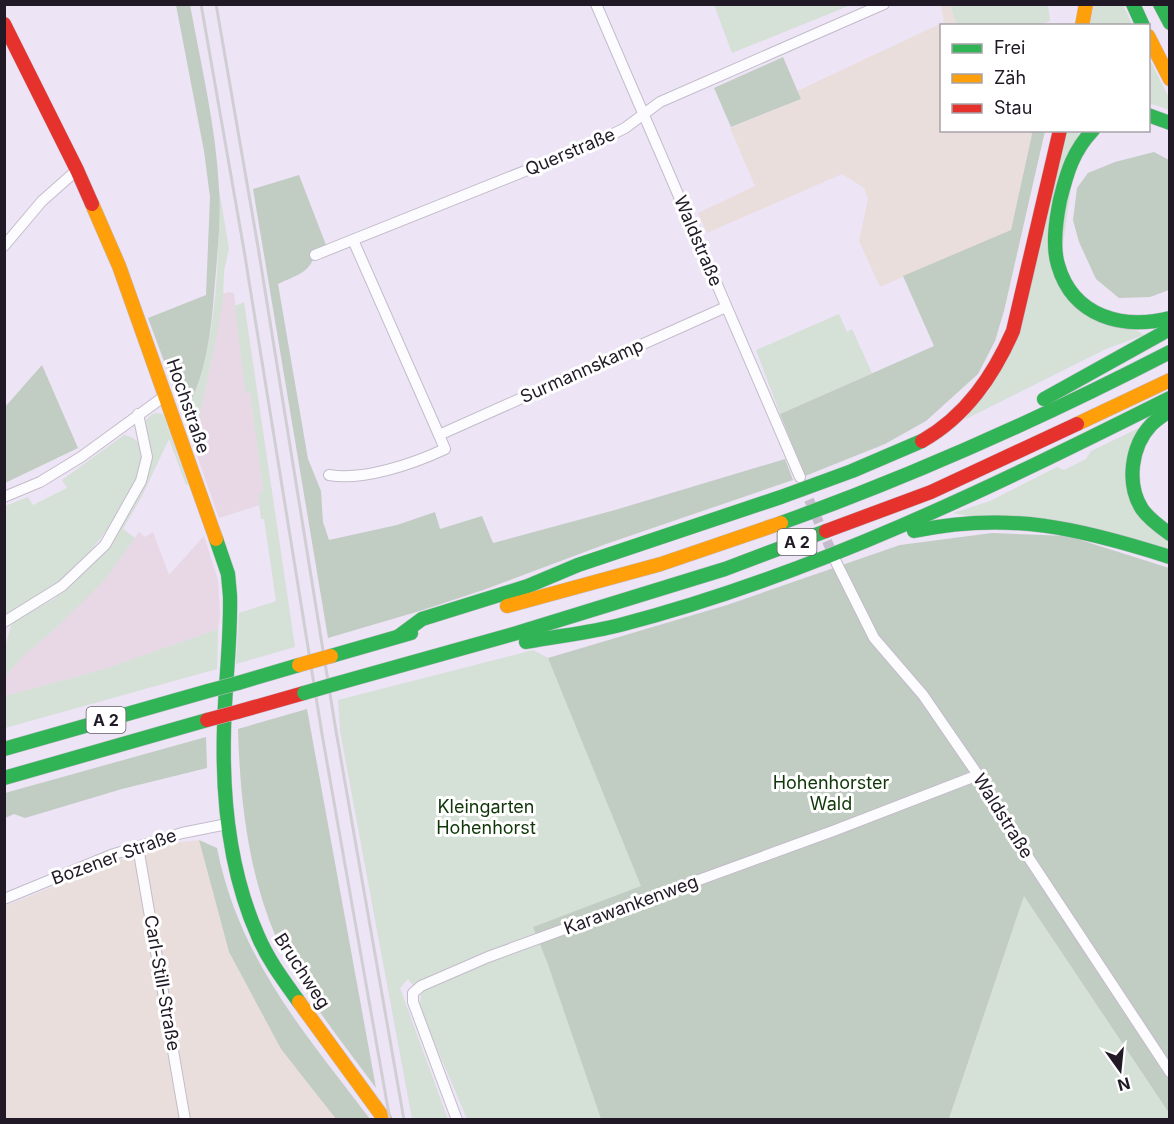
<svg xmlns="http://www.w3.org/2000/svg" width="1174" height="1124" font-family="Inter,sans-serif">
<rect width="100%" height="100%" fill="#ede4f6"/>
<g fill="#eadedc">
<path d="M941,5H950L957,25L942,26V130H1030L1032,133L1011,230L880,287L859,241L868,199L864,188L842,174L707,233L698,213L755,186L730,128L801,99L797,91L944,22Z"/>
<path d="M199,840L229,952L281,1049L336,1119L5,1120V906L157,845Z"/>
</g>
<g fill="#e8d7e5">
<path d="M229,292L234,293L245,392H250L263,491L258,495L260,505L219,518L187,427L198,422L214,350L223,294Z"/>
<path d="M139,532L145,537L153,532L169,575L204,536L218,580L220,614L218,629L104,669L5,696V677L23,656L55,629L104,581Z"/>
</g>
<g fill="#d5e0d7">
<path d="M1094,4L1123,5L1133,26H1090Z"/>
<path d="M714,5V4L851,5L732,53Z"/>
<path d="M950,5H1048L1050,21L1038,25H957Z"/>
<path d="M1148,56L1169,98V110L1156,105L1149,104Z"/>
<path d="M1067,131H1079L1058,280L1144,335L1106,349L964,420L990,389Z"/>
<path d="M219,189L229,249L224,271L223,300L214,350L198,422L187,427L184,415C218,353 219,259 219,189Z"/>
<path d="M244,302L295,647L236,664L239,613L276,601L264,519H261L258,495L263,491L250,392L245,393L235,306Z"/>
<path d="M839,314L847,332L852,329L872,373L780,414L756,350Z"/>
<path d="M156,413L163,414L188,484L186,485L169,439L142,496L123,529L135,538L104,581L55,629L23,656L5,677V648L12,622L54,599L79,577L98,558L120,529L149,472L151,454L145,421L152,414Z"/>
<path d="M1139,428L1125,469L1169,544V552L953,513L990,501L1057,467L1064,470L1086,459L1091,451Z"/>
<path d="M124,435C179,445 90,556 70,573C50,590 28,603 5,615V506L28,497L33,505L67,488L62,480Z"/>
<path d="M218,629L217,669L5,728V696L104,669Z"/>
<path d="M533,650L548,658L555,673L642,886L533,927L547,962L601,1119H467L419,1006L421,996L408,979L400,988L448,1119H412L340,731L338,700Z"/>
<path d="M1024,896L1169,1113V1119L949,1120Z"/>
</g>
<g fill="#c1ccc2">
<path d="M176,5H190C201,65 216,127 219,189C221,223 217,258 214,293C211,335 205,378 184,415L148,318L206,295L210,197L204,151Z"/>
<path d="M783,57L801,99L731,127L714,88Z"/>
<path d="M1030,131H1045L1004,311L995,341L978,374L926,421L885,444L805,476L780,414L934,346L903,276L1011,230L1032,134Z"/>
<path d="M1154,152L1169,160V290L1150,297L1119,298L1096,279L1079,242L1073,220L1077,188L1088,173L1115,162Z"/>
<path d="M299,175L326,245L315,251C312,273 296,275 278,284L308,459L321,491L323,522L329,540L397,525L435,512L440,529L482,516L493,543L615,510L785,459L793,480L606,544L486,589L423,610L328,638L253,189Z"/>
<path d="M42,365L78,448L5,483V407Z"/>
<path d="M992,533L1068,536L1169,568V1113L1024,896L949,1119H601L547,962L533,927L641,886L548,658L727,605L900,545Z"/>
<path d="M307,709L376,1088C343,1043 306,998 281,948C249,881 240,802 238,729Z"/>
<path d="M206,737L207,768L122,789L25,818L14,814L5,818V793Z"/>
<path d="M199,840L217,848C239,959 304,1032 370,1119H336L281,1049L229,952Z"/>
</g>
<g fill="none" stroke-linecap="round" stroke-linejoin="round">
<path stroke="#c4bccc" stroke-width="10" stroke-dasharray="10 5" stroke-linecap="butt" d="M803,486L834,557"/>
<defs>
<g id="street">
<path d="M596,4L800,477"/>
<path d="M353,240L439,435"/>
<path d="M4,246L42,201L77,170"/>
<path d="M315,255L595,143L625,128L660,102L884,4"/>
<path d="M329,475C363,481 413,464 445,449L439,435L726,307"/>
<path d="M4,497L40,482L81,457L166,395"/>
<path d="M836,562L874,638L923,695L978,775L1015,837L1170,1072"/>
<path d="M4,622L62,586L105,545L141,481L147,457L138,414"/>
<path d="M138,847L185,1120"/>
<path d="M4,899L111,855L182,833L227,824"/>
<path d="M457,1120L413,1002V993L421,986L488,957L833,831L978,775"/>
</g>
<g id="fast">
<path d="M1133,4L1143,26"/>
<path d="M1160,4L1170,23"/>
<path d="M1148,115L1170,123"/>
<path d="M1093,130C1073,151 1067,172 1060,200C1056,220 1052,245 1058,265C1073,317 1123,330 1170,318"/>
<path d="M1044,399L1170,329"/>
<path d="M1170,410C1164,415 1157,419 1151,425C1131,446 1126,484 1142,509C1149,519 1160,527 1170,534"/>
<path d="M781,523C915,475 1044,417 1170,352"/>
<path d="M914,531C1009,511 1079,528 1170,557"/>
<path d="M216,539L228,574L230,596C231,640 225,684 224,729C222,799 229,871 258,936C268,960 284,981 299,1002"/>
<path d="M399,636L422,619L528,586L578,565L781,497L852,471L922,441"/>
<path d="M526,642C557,636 589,633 620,625C813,575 992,487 1170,398"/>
<path d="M331,656L411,633"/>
<path d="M238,683L299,665"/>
<path d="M335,684L517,633L725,569L826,531"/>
<path d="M4,749L208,691"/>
<path d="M4,778L207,720"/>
</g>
<g id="slow">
<path d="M1082,26L1086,4"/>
<path d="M1148,36L1170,79"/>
<path d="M92,204L119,266L216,539"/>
<path d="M1077,424L1170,380"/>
<path d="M507,606L661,564L781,523"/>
<path d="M299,1002L385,1120"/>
</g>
<g id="jam">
<path d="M4,24L77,170L92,204"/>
<path d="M922,441C966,416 993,376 1013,331L1060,130"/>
<path d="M826,531L931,492L1077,424"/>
<path d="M237,712L304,693"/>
</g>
</defs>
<use href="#street" stroke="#c3bcca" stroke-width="12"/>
<use href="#fast" stroke="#c3bcca" stroke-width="15"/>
<use href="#slow" stroke="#c3bcca" stroke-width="15"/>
<use href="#jam" stroke="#c3bcca" stroke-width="15"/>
<use href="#street" stroke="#fcfbfe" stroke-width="10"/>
<use href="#fast" stroke="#30b455" stroke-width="14"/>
<use href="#slow" stroke="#ff9f0a" stroke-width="14"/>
<use href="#jam" stroke="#e5322d" stroke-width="14"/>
<g stroke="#d0ced2" stroke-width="3">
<path d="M201,4L244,250L322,734L390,1120"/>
<path d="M216,4L258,247L336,731L404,1120"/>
</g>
<defs>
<g id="fast-bridge">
<path d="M208,691L238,683"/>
<path d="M304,693L335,684"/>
</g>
<path id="slow-bridge" d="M299,665L331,656"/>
<path id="jam-bridge" d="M207,720L237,712"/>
</defs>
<use href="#fast-bridge" stroke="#c3bcca" stroke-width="15" stroke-linecap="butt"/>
<use href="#slow-bridge" stroke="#c3bcca" stroke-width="15" stroke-linecap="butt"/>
<use href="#jam-bridge" stroke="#c3bcca" stroke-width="15" stroke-linecap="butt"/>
<use href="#fast-bridge" stroke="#30b455" stroke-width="14"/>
<use href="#slow-bridge" stroke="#ff9f0a" stroke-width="14"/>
<use href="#jam-bridge" stroke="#e5322d" stroke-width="14"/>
</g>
<g text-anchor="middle" stroke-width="6" stroke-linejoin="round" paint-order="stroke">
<g fill="#fff" stroke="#645f67" stroke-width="1.5">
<rect x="777.5" y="529" width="39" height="26" rx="4.5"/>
<rect x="86.5" y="707" width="39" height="26" rx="4.5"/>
</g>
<g font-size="16" font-weight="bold" fill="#211a26">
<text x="797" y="548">A 2</text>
<text x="106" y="726">A 2</text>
</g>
<g font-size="18" fill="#211a26" stroke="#fff">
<text transform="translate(570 152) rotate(-23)" y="6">Querstraße</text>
<text transform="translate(698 241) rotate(67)" y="6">Waldstraße</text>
<text transform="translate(582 371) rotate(-24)" y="6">Surmannskamp</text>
<text transform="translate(188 406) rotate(71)" y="6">Hochstraße</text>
<text transform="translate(1003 816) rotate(58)" y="6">Waldstraße</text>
<text transform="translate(114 857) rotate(-20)" y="6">Bozener Straße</text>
<text transform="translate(631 905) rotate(-20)" y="6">Karawankenweg</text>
<text transform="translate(302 971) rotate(57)" y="6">Bruchweg</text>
<text transform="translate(162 983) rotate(80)" y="6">Carl-Still-Straße</text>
</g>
<g font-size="18" fill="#103609" stroke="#fff">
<text x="831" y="789">Hohenhorster<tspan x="831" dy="21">Wald</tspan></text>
<text x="486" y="813">Kleingarten<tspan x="486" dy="21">Hohenhorst</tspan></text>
</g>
</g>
<rect width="1174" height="1124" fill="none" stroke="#211a26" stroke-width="12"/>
<rect x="940" y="24" width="210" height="108" fill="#ffffff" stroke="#a6a3a8" stroke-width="1.5"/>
<rect x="952" y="44" width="30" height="9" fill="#30b455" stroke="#a6a3a8" stroke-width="1.5"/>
<text x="994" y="54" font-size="18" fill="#211a26">Frei</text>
<rect x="952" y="74" width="30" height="9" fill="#ff9f0a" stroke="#a6a3a8" stroke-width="1.5"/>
<text x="994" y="84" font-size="18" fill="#211a26">Zäh</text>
<rect x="952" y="104" width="30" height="9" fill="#e5322d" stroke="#a6a3a8" stroke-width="1.5"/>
<text x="994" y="114" font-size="18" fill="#211a26">Stau</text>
<g transform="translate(1120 1070) rotate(165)" stroke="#ffffff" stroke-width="4.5" paint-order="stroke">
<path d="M0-4.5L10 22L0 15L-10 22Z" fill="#211a26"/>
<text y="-9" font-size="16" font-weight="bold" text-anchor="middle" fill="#211a26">N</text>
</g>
</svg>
